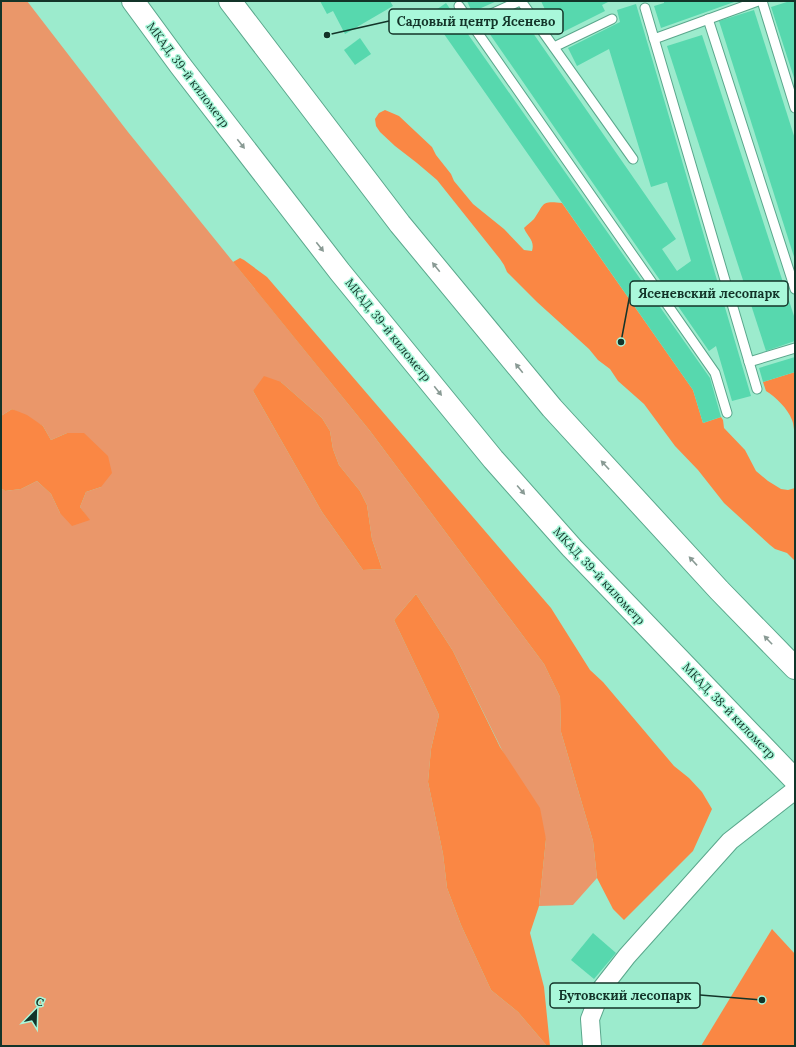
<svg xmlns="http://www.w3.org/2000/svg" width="796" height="1047" font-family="Lora,serif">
<rect width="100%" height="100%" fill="#9cebcd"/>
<path fill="#ea976a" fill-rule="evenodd" d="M1,1H27L128,132L370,431L544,664L560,697L561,732L593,841L597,878L573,905L539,906L546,839L453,651L416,594L394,620L439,715L431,749L428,782L443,854L447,888L461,925L491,990L518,1012L547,1046H1V488L5,491L21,489L37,481L51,494L60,513L89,520L80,507L86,492L101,487L67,433L51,440L43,426L12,409L1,416ZM281,382L322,418L330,431L333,449L339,465L360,491L367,505L372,539L382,569L363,570L322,512L253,391Z"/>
<g fill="#fa8744">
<path d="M385,110L399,116L432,147L436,155L451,174L454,181L473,204L504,229L524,250L532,251C535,240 528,238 524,228C527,225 531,222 534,219C544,205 540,200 562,203L693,390L703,423L721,417L723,420L724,428L745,450L756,471L768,481L781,489L788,490L795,488V561L787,553L775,549L770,545L724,503L698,470L675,446L644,404L618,381L610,369L598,360L589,349L537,302L507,272L504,265L500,259L437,180L417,163L395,146L380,132L376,126L375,119L379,113Z"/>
<path d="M240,258L244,260L267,277L551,608L590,670L603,682L674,766L689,778L702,792L712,809L693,851L624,920L613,909L597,878L593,841L561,732L560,697L544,664L370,431L233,262Z"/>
<path d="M795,372V433C793,428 794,424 792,420C788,409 776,397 766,391L763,382Z"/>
<path d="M264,376L281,382L322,418L330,431L333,449L339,465L360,491L367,505L372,539L382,569L363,570L322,512L253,391Z"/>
<path d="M12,409L27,415L43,426L51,440L67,433H84L108,456L112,473L101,487L86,492L80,507L90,520L72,526L60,513L51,494L37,481L21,489L5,491L1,488V416Z"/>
<path d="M416,594L453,651L500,747L540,808L546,839L539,906L530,933L544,987L550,1046H547L518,1012L491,990L461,925L447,888L443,854L428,782L431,749L439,715L394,620Z"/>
<path d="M772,929L795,954V1046H701Z"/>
</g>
<g fill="#57d8ae">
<path d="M320,1H390L393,6L345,34L333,11L327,14Z"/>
<path d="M467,1H497L472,12Z"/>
<path d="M541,1H610L602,5L605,11L557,35Z"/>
<path d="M664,1H737L661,28L654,6L664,3Z"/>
<path d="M790,1H795V81L771,7Z"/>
<path d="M446,3L710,378L721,417L703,423L693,390L430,14Z"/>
<path d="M636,4L751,396L732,401L716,346L709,351L487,30L517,10L676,239L662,249L677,271L691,261L667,182L651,187L609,49L577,66L568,48L620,22L617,10Z"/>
<path d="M754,10L795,139V260L719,21Z"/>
<path d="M702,35L795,319V341L766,351L667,46Z"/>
<path d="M360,38L371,54L355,65L344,50Z"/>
<path d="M795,357V372L763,382L759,368Z"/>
<path d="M593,933L616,953L594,979L571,960Z"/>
</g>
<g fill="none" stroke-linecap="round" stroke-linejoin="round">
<defs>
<g id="service">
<path d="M521,1L633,159"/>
<path d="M762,1L795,108"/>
<path d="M459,6L715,373L727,413"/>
<path d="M645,8L757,389"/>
<path d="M708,19L795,289"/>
<path d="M471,23L520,1"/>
<path d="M654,39L758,1"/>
<path d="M554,47L612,19"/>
<path d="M749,362L795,348"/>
</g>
<path id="minor" d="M592,1046L590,1019L602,988L627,956L730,841L795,790"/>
<g id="trunk">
<path d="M133,1L180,65L340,272L493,459L572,548L795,780"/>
<path d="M230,1L400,224L552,408L719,590L795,668"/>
</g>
</defs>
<use href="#service" stroke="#5aa78c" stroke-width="11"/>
<use href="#minor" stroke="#5aa78c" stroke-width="20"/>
<use href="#trunk" stroke="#5aa78c" stroke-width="24"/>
<use href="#service" stroke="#fff" stroke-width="9"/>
<use href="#minor" stroke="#fff" stroke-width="18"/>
<use href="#trunk" stroke="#fff" stroke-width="22"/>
</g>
<defs><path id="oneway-solid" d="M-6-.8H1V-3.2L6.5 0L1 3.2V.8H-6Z"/></defs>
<g fill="#899a94">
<use href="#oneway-solid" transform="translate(241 144) rotate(52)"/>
<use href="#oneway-solid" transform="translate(320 247) rotate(52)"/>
<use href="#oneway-solid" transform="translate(436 267) rotate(-129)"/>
<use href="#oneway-solid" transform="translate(519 368) rotate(-129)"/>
<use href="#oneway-solid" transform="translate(438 391) rotate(51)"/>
<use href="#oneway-solid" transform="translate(605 465) rotate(-133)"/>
<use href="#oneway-solid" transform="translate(521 490) rotate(49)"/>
<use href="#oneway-solid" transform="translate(693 561) rotate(-133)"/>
<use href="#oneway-solid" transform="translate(768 640) rotate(-134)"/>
</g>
<g text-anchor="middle" stroke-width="3" stroke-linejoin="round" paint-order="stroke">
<g font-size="12" fill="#133429" stroke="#a9f8da">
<text transform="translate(188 75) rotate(53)" y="4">МКАД, 39-й километр</text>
<text transform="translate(388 330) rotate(51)" y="4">МКАД, 39-й километр</text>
<text transform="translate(599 576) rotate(47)" y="4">МКАД, 39-й километр</text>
<text transform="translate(729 711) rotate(46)" y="4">МКАД, 38-й километр</text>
</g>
</g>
<path fill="none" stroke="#133429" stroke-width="1.5" d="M327 35L389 21M621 342L630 294M762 1000L700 995"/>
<g fill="#133429" stroke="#a9f8da" stroke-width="1.5">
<circle cx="327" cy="35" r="4"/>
<circle cx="621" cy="342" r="4"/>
<circle cx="762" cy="1000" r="4"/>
</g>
<g fill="#a9f8da" stroke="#133429" stroke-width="1.5">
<rect x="389" y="9" width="174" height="25" rx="4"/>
<rect x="630" y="281" width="158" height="25" rx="4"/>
<rect x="550" y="983" width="150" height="25" rx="4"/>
</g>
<g font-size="13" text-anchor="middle" font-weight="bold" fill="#133429">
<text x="476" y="26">Садовый центр Ясенево</text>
<text x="709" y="298">Ясеневский лесопарк</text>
<text x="625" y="1000">Бутовский лесопарк</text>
</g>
<rect width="796" height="1047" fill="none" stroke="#133429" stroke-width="4"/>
<g transform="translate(36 1011) rotate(23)" stroke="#a9f8da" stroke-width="3" paint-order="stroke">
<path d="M0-3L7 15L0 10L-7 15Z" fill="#133429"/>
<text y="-6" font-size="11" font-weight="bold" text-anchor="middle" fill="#133429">С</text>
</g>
</svg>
